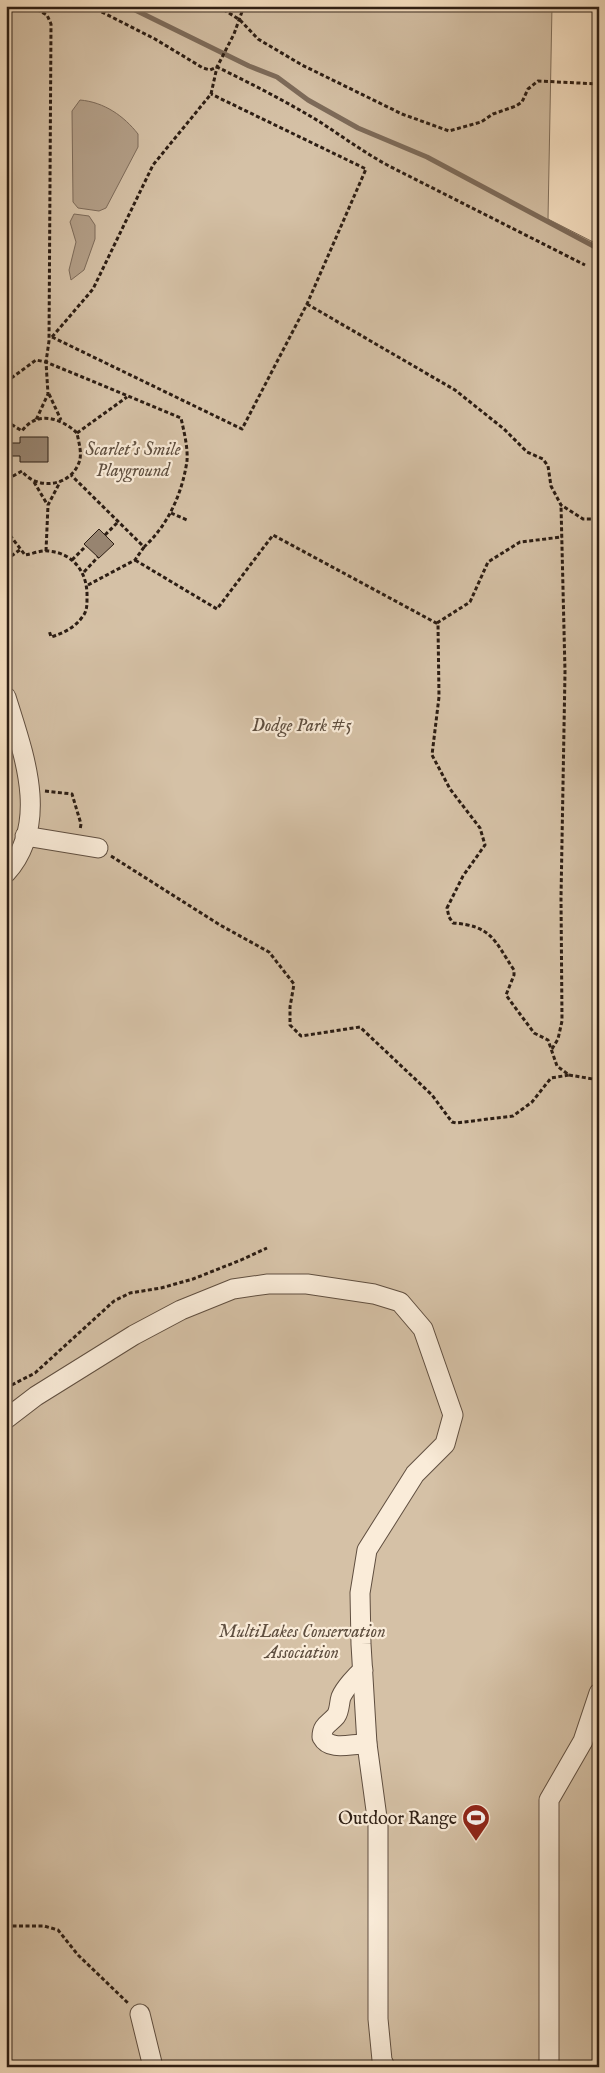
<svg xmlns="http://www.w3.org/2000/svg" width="605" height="2073" font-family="'IM FELL English',serif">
<rect width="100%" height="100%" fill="#f8e2c4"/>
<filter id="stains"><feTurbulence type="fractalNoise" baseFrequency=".004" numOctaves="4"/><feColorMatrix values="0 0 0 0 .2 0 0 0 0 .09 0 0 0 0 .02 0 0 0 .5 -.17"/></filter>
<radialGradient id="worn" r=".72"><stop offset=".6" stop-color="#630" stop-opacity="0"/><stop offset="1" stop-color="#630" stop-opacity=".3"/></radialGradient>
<path fill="#d5c1a6" stroke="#81705d" d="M6,6H552L548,219L599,245V2067H6Z"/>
<g fill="#b39f88" stroke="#7d6b5a">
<path d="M80,100C104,102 124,116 138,134V147L106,208L99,211L78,208L73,202L72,111Z"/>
<path d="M74,214L89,216L95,225V239L84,270L71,280L69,270L76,242L70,222Z"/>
</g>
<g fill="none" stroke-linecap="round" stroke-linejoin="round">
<path stroke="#7d6b5a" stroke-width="5" d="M127,6L249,66L277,77L308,100L358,128L427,157L599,249"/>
</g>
<g fill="#978470" stroke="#2d1e14">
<path d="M20,437H48V462H20V456H11V443H20Z"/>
<path d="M99,529L114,544L99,558L84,544Z"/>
</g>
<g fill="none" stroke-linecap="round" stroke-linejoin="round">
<defs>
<g id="minor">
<path d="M6,697C23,752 51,823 6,873"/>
<path d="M25,836L98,848"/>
<path d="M6,1419L36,1396L134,1335L181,1310L233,1289L268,1284H307L374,1294L400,1302L423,1329L453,1415L445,1444L415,1474L367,1550L360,1593L361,1644L367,1744L378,1825V2019L382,2060L385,2067"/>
<path d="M363,1670C356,1676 345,1688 341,1697C339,1703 340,1710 336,1716C329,1724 322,1725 322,1737C330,1752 353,1743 367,1744"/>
<path d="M140,2014L153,2067"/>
<path d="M549,2067V1800L583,1741L599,1693"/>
</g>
</defs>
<use href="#minor" stroke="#604f40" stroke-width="21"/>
<g stroke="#2d1e14" stroke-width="3" stroke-dasharray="4 2.5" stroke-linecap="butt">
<path d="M31,6L47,15L51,24L49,341L46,362L48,394L36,420"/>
<path d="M90,6L155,39L203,68L210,70L217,67C252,84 287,102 320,122C343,137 365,153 389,166L585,265"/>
<path d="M218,6L240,20L258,39L302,65L402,114L449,131L481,122L493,114L516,106L522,102L528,89L538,81L599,84"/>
<path d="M307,304L455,390L504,429L527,452L543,459L548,466L551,486L561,505L583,519H599"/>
<path d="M52,337L242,429L307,304L366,169L211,94"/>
<path d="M52,337L93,289L153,165L211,94L217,67L234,34L244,6"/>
<path d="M6,382L36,360L46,362L181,418C184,432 188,447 187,461C182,494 168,525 144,547L71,475"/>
<path d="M49,394L61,420"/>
<path d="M6,421L22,431C37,410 61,418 77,433C79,444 83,455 78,465C68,487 36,490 22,471L6,480"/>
<path d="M77,433L127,397"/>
<path d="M34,482L47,504"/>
<path d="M171,513L187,520"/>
<path d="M6,530L25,555C32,554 41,550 48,551C74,553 88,573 87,598C87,605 87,611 83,616C75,628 63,633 51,637L49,630"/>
<path d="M105,535L118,522"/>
<path d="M46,551L48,505L60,482"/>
<path d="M6,560L21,549"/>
<path d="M72,560L86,546"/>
<path d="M84,572L98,557"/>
<path d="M88,585L135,560L144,547"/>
<path d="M437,623L470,602L488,562L520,542L562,537"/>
<path d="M45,791L72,794L81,824L80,830"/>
<path d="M111,856L220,925L269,952L294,984L290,1007V1025L301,1036L360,1027L432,1095L452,1122L456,1123L513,1116L532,1102L551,1078L569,1075L557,1066L548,1040L534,1033L506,995L514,975V970C494,940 492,926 453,923L449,917L447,908L463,876L485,845L480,828L450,789L432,755L439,697L438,624L273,535L217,609L135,560"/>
<path d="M552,1049L558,1039L562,1021L561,898L565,672L561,505"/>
<path d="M569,1075L599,1080"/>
<path d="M6,1388L35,1373L114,1301L130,1293L161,1288L193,1279L241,1260L267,1248"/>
<path d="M6,1926H44L58,1930L78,1955L128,2003"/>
</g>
<use href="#minor" stroke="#faecd9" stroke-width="19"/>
</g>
<defs>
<symbol id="stadium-pin" viewBox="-11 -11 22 30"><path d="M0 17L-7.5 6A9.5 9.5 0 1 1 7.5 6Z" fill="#8f2418" stroke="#faecd9"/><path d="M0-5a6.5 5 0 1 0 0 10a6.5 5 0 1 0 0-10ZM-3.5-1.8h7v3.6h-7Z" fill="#fff"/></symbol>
</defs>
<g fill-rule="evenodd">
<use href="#stadium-pin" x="460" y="1802" width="32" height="43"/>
</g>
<g text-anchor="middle" stroke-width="4.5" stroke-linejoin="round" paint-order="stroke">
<g font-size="18" font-style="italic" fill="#5f4f40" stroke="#faecd9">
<text x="133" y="455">Scarlet's Smile<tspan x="133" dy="21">Playground</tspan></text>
<text x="302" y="731">Dodge Park #5</text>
<text x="302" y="1637">MultiLakes Conservation<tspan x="302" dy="21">Association</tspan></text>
</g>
<g font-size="18" fill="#2d1e14" stroke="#faecd9" text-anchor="end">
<text x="457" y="1824">Outdoor Range</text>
</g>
</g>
<rect width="605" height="2073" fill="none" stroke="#f8e2c4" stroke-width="25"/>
<rect x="8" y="8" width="590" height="2058" fill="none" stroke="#2d1e14" stroke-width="2.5"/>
<rect x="12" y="12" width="580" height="2048" fill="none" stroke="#2d1e14"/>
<rect width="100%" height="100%" filter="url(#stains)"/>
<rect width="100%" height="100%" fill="url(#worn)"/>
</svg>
